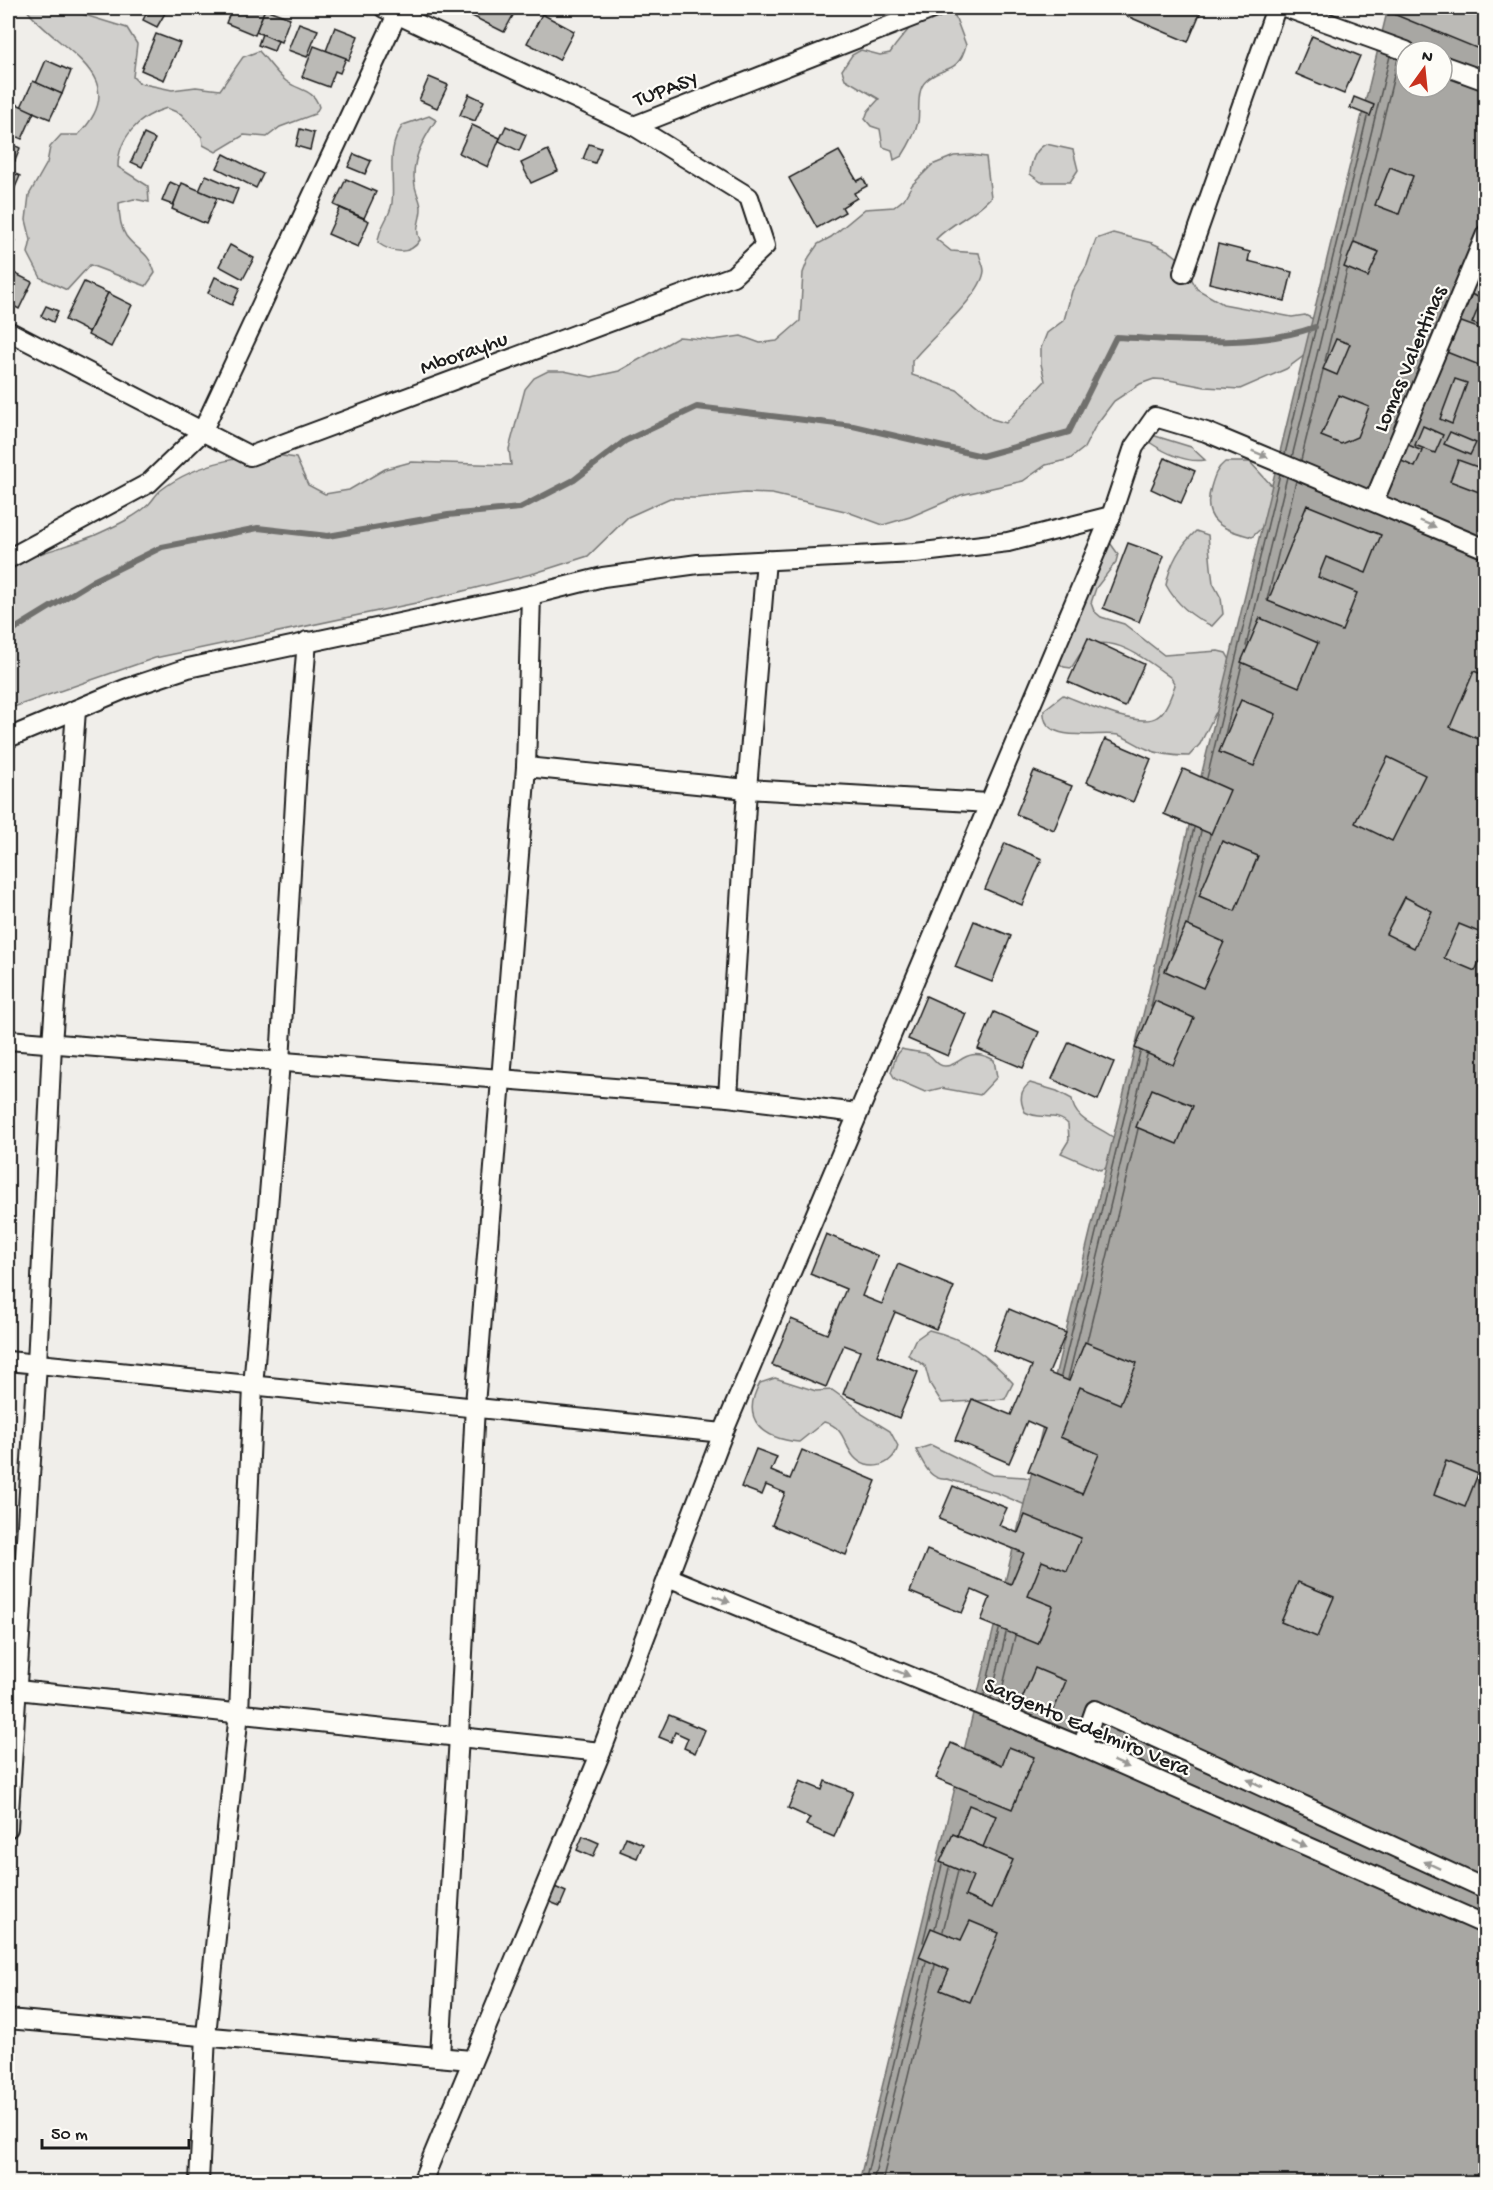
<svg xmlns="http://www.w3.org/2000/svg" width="1493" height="2190" font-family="'Gochi Hand',sans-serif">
<rect width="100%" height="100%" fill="#f0eeea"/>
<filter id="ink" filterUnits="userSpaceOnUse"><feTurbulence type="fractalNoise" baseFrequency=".0167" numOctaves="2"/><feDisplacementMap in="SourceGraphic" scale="12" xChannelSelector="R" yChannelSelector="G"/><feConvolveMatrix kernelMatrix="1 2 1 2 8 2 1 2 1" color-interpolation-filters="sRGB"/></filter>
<g filter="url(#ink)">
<g fill="#d0cfcc" stroke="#767674" stroke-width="1.5">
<path d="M29,8H76L78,13L127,28L137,44L133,77L139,83L172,90L196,87L220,90L243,57L259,51C268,61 276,73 286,81C299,91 314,89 319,107L315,114L280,127L267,137L244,135L216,152L203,145L202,137L181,114L167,108C139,116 118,138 118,167L148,186L149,202L134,199L119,203C119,213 120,227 126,236C138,252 148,250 155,273L146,286L90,265L67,290L41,278L28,253L31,240L26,220L29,195L47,163L50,147L61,135H78C137,76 56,50 27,10Z"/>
<path d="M924,8L955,16L966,45C958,76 942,65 926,81C916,90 920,110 918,122C915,135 909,145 902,156L894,160L892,150L883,147L880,129L871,126L865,119L868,111L879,99L845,79L842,70L852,55L861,50L880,55L890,53C901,36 914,26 924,8Z"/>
<path d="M429,116L436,120C423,140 410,161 415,186C416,193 421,201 421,208C421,221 414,228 420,240C410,256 392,253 378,243C378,227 390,218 392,203C395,175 385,150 403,125Z"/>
<path d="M1046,144L1073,150L1078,170L1070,182H1041L1030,174C1031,162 1034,150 1046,144Z"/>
<path d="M971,155L986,157L991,197C975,215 952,222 936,239L951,251L979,253C980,259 984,266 984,271C982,296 928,340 912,361V375L957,390L992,419L1006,423L1045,381L1041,364V348L1047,333L1064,320L1072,291L1087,265L1096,239L1113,233L1152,243L1169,251L1182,261L1197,289L1223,304L1292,317L1305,315L1317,321L1309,352L1286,369L1240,389L1205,387L1169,380L1154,379L1140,384L1114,401L1096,425L1084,448L1070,459L1046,465L1023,481L961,495L910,517L883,525L845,511L772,494L745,493L697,498H670L628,517L588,556L535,573L416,603L155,658L8,709V567C38,551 71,547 102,532C117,525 137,516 149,504C153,500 156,494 161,490C196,463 253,450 296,458L308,485L325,494L349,490L385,469L411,462L511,465L509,449L525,389L534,378L548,371H564L592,377L619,371L679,337L713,340L741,336L760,343L777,341L800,321L803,273L809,257L818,244L831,237L865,209L894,207L904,199L912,185L932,165L954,156Z"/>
<path d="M1152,435L1191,447L1205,460C1186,463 1164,452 1149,442Z"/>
<path d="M1225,462H1250L1273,487L1271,519L1252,537C1222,529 1201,522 1211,487C1214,477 1216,469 1225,462Z"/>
<path d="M1196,531L1208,535L1211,567L1213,583L1221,598L1223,614L1212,626C1192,617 1177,605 1166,585C1170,564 1180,546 1196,531Z"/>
<path d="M1108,540L1118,554L1116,562L1096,588L1091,603L1094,611L1101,617L1124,624L1164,655L1218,651L1226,653L1230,660L1227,701L1215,714L1200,744L1189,756C1176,756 1158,754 1147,749C1137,745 1128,738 1118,735C1099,731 1041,746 1044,710L1063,695C1082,702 1139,729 1157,717C1166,712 1172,694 1175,685L1171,678C1151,663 1111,630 1085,649C1079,653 1076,662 1071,668L1064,667L1045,653C1053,606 1083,579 1108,540Z"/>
<path d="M902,1049C910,1052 923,1051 929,1055C935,1059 937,1066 945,1066C961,1066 965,1045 994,1060L997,1077L980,1095L941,1088L925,1092L895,1079L891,1072L896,1056Z"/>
<path d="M1030,1083L1057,1091L1072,1099C1074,1121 1099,1126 1114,1138L1116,1165L1100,1170L1061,1153L1069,1140L1068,1124C1055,1111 1040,1121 1025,1112C1019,1100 1020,1090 1030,1083Z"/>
<path d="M929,1330C966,1339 988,1355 1013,1383L1005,1399L942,1403L930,1384L925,1366L908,1355L915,1340Z"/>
<path d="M775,1378L816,1391L832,1390L856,1407L862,1414L890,1431L898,1446C893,1467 868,1473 854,1457C843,1444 845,1427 824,1422L799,1442C764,1439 739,1420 760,1383Z"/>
<path d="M931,1445L992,1475L1024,1477L1040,1481L1037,1510L997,1493L947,1479C929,1481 924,1463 916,1450Z"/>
</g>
<path fill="#a8a7a3" stroke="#706f6d" stroke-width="1.5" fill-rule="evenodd" d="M1388,8H1485V2182H859ZM1406,51H1442V87H1406Z"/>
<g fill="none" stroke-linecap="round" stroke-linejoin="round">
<g stroke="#545452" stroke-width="1.5">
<path d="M1354,241L1398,59"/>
<path d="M1325,361L1347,270"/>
<path d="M1285,454L1367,117"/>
<path d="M1292,457L1390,56"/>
<path d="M1301,460L1323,370"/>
<path d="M1267,600L1296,481"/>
<path d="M1246,646L1287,477"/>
<path d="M1225,735L1242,664"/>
<path d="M1207,778L1280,474"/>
<path d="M1188,924L1210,835"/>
<path d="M1172,953L1201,831"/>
<path d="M1151,1007L1194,828"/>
<path d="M1087,1341L1138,1129"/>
<path d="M1061,1376L1140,1052"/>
<path d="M1068,1379L1147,1055"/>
<path d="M984,1695L999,1630"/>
<path d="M991,1698L1006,1633"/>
<path d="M999,1702L1015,1636"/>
<path d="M935,1928L949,1868"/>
<path d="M943,1931L958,1871"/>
<path d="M923,1942L942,1865"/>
<path d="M865,2182L919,1959"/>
<path d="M873,2182L926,1962"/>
<path d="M882,2182L935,1965"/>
</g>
<path stroke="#706f6d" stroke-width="6" d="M8,633L93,581L162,547L258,528L328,536L448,515L520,508L574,480L625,441L697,407L853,426L982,456L1069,432L1116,337C1180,340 1254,349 1315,327"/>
</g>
<g fill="#bbbab6" stroke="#1c1c1c" stroke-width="1.5">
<path d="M149,8H168L157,27L143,20Z"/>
<path d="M232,8L265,9L255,35L226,23Z"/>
<path d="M456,8H517L504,32Z"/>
<path d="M1131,8H1193L1201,11L1188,42L1127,16Z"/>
<path d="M1379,8H1486V52Z"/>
<path d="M265,9L290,18L281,42L256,32Z"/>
<path d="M542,14L574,31L559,60L527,43Z"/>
<path d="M299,23L318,30L307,57L288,50Z"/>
<path d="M335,27L358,36L349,60L326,51Z"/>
<path d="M156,34L180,43L164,80L141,70Z"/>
<path d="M262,34L278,41L274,51L258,45Z"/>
<path d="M1312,36L1360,56L1344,94L1296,74Z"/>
<path d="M314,46L346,58L340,73L335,71L329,87L302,77Z"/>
<path d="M46,60L71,71L62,94L36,83Z"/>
<path d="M429,77L448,85L437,108L419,100Z"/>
<path d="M33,81L62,94L50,119L21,107Z"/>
<path d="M469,94L484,101L475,121L460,115Z"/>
<path d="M1354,97L1374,105L1370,116L1350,108Z"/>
<path d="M8,100L34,112L22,139L8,133Z"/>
<path d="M472,125L500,138L488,167L459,153Z"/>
<path d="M506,126L526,135L519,151L499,141Z"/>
<path d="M300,129L314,133L310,150L296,146Z"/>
<path d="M144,134L155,139L142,167L131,162Z"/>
<path d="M8,142L20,148L15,161L8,158Z"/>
<path d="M589,144L601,148L595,163L583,159Z"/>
<path d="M548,150L558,171L531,183L521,163Z"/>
<path d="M839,151L857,181L863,178L867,186L854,193L857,198L842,207L845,212L817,228L789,178Z"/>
<path d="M224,154L263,174L256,188L217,168Z"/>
<path d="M354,154L371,161L365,174L348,167Z"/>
<path d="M1390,167L1413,176L1399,214L1375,205Z"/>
<path d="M8,171L20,176L10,199L8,198Z"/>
<path d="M206,175L238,189L232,204L199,191Z"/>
<path d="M346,179L376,192L364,218L334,205Z"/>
<path d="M170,182L181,187L173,205L162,201Z"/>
<path d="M182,183L217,198L206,224L172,209Z"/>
<path d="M340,208L369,221L358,247L328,234Z"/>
<path d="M8,237L16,241L8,258Z"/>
<path d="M1354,242L1379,252L1368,277L1344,267Z"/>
<path d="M1218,244L1250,252L1248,261L1292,272L1285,301L1209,283Z"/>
<path d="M230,245L254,258L243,279L219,266Z"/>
<path d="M14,273L32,282L19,309L8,303V287Z"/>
<path d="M1475,274L1486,278V300L1468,293Z"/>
<path d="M215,277L240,288L232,305L208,293Z"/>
<path d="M84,282L108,293L89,332L65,320Z"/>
<path d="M108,293L132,305L111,347L88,335Z"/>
<path d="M1481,301L1486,302V328L1472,323Z"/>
<path d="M46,306L58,311L53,322L41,316Z"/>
<path d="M1456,320L1486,331L1484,367L1444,351Z"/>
<path d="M1336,339L1350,344L1337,375L1323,369Z"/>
<path d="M1455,379L1467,383L1452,424L1440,419Z"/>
<path d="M1339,395L1369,407L1357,437L1341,444L1321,436Z"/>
<path d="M1423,426L1443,435L1435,453L1415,445Z"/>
<path d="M1450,432L1476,443L1470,455L1444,444Z"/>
<path d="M1404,443L1422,451L1415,467L1397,459Z"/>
<path d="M1165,458L1195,471L1181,503L1151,489Z"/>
<path d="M1458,460L1486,470L1479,492L1450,481Z"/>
<path d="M1484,484H1486V500L1479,497Z"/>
<path d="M1307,505L1381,535L1366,573L1326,557L1318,577L1357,593L1342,631L1268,601Z"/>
<path d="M1128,543L1164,556L1139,622L1103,608Z"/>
<path d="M1260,618L1318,643L1299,687L1241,662Z"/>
<path d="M1088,638L1144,664L1125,707L1068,682Z"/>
<path d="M1474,671L1486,676V742L1450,727Z"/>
<path d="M1241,700L1276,714L1254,766L1219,752Z"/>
<path d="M1105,739L1151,759L1133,802L1087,782Z"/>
<path d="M1388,757L1425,775L1392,841L1355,823Z"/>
<path d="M1183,769L1230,790L1211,834L1164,814Z"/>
<path d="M1034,771L1072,786L1054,830L1016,814Z"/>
<path d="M1222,841L1258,856L1235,911L1199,896Z"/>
<path d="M1005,843L1042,859L1022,905L985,889Z"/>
<path d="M1405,897L1432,911L1414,948L1386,934Z"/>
<path d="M974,921L1011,936L992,982L955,967Z"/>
<path d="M1459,924L1486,935V947L1475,971L1444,958Z"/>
<path d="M1186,925L1224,942L1203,988L1165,971Z"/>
<path d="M926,996L966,1014L948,1056L908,1039Z"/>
<path d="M1155,1001L1194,1018L1173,1065L1135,1048Z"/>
<path d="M994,1012L1039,1032L1023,1068L978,1049Z"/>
<path d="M1069,1042L1114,1062L1098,1100L1052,1079Z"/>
<path d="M1152,1089L1193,1106L1177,1144L1136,1127Z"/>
<path d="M826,1234L878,1256L862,1296L882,1304L898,1264L954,1287L936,1329L895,1312L877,1355L918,1372L899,1418L843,1394L860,1351L844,1345L826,1387L772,1365L791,1319L827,1334L846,1289L810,1274Z"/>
<path d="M1009,1309L1066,1333L1049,1373L1069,1381L1085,1342L1137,1363L1120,1404L1080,1387L1060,1437L1099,1454L1082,1494L1028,1471L1045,1429L1027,1421L1009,1463L955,1440L972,1399L1011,1415L1032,1366L993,1350Z"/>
<path d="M756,1449L777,1457L771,1471L790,1479L802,1450L876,1481L846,1555L772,1525L785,1493L766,1485L762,1495L741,1487Z"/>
<path d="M1446,1461L1478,1474L1465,1507L1434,1495Z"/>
<path d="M953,1486L1007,1508L999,1525L1018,1533L1025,1515L1081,1538L1067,1571L1042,1561L1028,1596L1053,1606L1038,1644L981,1621L990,1598L972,1590L962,1613L910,1592L927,1550L1011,1584L1024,1553L939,1519Z"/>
<path d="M1298,1582L1334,1597L1317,1637L1281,1622Z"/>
<path d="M1035,1668L1066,1681L1053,1712L1022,1699Z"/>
<path d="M669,1715L705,1730L695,1753L684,1748L688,1738L675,1732L671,1742L659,1737Z"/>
<path d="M951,1743L1002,1765L1009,1747L1034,1757L1012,1809L936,1778Z"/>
<path d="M800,1781L822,1790L825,1781L853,1792L834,1837L806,1825L810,1818L788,1808Z"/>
<path d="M969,1805L996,1816L983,1847L957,1836Z"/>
<path d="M953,1834L1013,1860L992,1908L965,1896L973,1876L940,1862Z"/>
<path d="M583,1836L599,1843L593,1857L577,1850Z"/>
<path d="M626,1837L643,1844L637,1858L620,1851Z"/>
<path d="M548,1884L566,1892L560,1906L542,1899Z"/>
<path d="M970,1921L999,1933L970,2002L940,1990L949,1970L919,1957L931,1928L961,1940Z"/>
</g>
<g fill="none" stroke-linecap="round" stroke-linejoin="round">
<defs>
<g id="street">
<path d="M384,8L634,126L935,8"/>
<path d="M1287,8L1406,51"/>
<path d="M1442,65L1486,81"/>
<path d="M1183,273L1276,8"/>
<path d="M8,331L250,456L733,276L765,246L749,197L634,126"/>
<path d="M1374,501L1486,234"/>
<path d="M8,559L149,483L202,432L400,8"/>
<path d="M8,738L125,689L188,668L531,595L603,577L698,564L915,553L1008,542L1111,516"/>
<path d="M526,767L747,789L989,803"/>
<path d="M8,1040L728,1097L857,1113"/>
<path d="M728,1097L747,789L766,560"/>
<path d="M8,1361C246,1386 485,1407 723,1433"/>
<path d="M668,1577L1082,1747L1486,1925"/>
<path d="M8,1689L601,1752"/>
<path d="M1082,1747L1095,1710L1486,1889"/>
<path d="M8,1828L37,1364L52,1044L76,710"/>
<path d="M8,2019L471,2060"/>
<path d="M440,2056L459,1736L475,1405L526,767L531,595"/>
<path d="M199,2182L206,2035L239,1712L253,1387L280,1062L298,750L307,641"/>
<path d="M422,2182L601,1752L723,1433L1111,516L1134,447L1155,417L1206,432L1486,549"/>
</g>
</defs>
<use href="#street" stroke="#1c1c1c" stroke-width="22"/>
<use href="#street" stroke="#fdfcf7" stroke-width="18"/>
</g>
<defs><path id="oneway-solid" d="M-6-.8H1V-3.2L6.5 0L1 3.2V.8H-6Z" transform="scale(1.5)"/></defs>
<g fill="#989794">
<use href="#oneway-solid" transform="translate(1260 454) rotate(22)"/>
<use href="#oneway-solid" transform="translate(1428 524) rotate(23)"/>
<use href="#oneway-solid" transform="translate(722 1599) rotate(22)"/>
<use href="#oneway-solid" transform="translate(902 1673) rotate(22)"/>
<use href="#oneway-solid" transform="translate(1121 1764) rotate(24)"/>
<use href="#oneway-solid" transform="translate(1255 1783) rotate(-155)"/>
<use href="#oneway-solid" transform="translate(1299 1843) rotate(24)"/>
<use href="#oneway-solid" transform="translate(1432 1865) rotate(-155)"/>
</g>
</g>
<g text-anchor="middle" stroke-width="4.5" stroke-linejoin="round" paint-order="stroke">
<g font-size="22" fill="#1c1c1c" stroke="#fdfcf7">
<text transform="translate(665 87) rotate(-20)" y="8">TUPASY</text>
<text transform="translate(463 351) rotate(-20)" y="8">Mborayhu</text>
<text transform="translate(1408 358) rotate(-67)" y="8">Lomas Valentinas</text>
<text transform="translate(1088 1725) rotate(23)" y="8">Sargento Edelmiro Vera</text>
</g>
</g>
<rect width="1493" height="2190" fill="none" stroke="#fdfcf7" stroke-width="30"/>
<rect x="15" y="15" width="1463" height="2160" fill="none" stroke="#1c1c1c" stroke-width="2" filter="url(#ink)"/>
<g transform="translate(1424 69) rotate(15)"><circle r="28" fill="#fdfcf7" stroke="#a3a29f" stroke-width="1.5"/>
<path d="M0-4.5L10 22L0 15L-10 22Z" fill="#c8321e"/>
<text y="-9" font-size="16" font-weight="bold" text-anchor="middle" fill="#1c1c1c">N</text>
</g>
<path d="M42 2139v9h147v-9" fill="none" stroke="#1c1c1c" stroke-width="3"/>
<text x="51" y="2139" font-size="18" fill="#1c1c1c" stroke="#fdfcf7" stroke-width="4.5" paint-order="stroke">50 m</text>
</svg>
